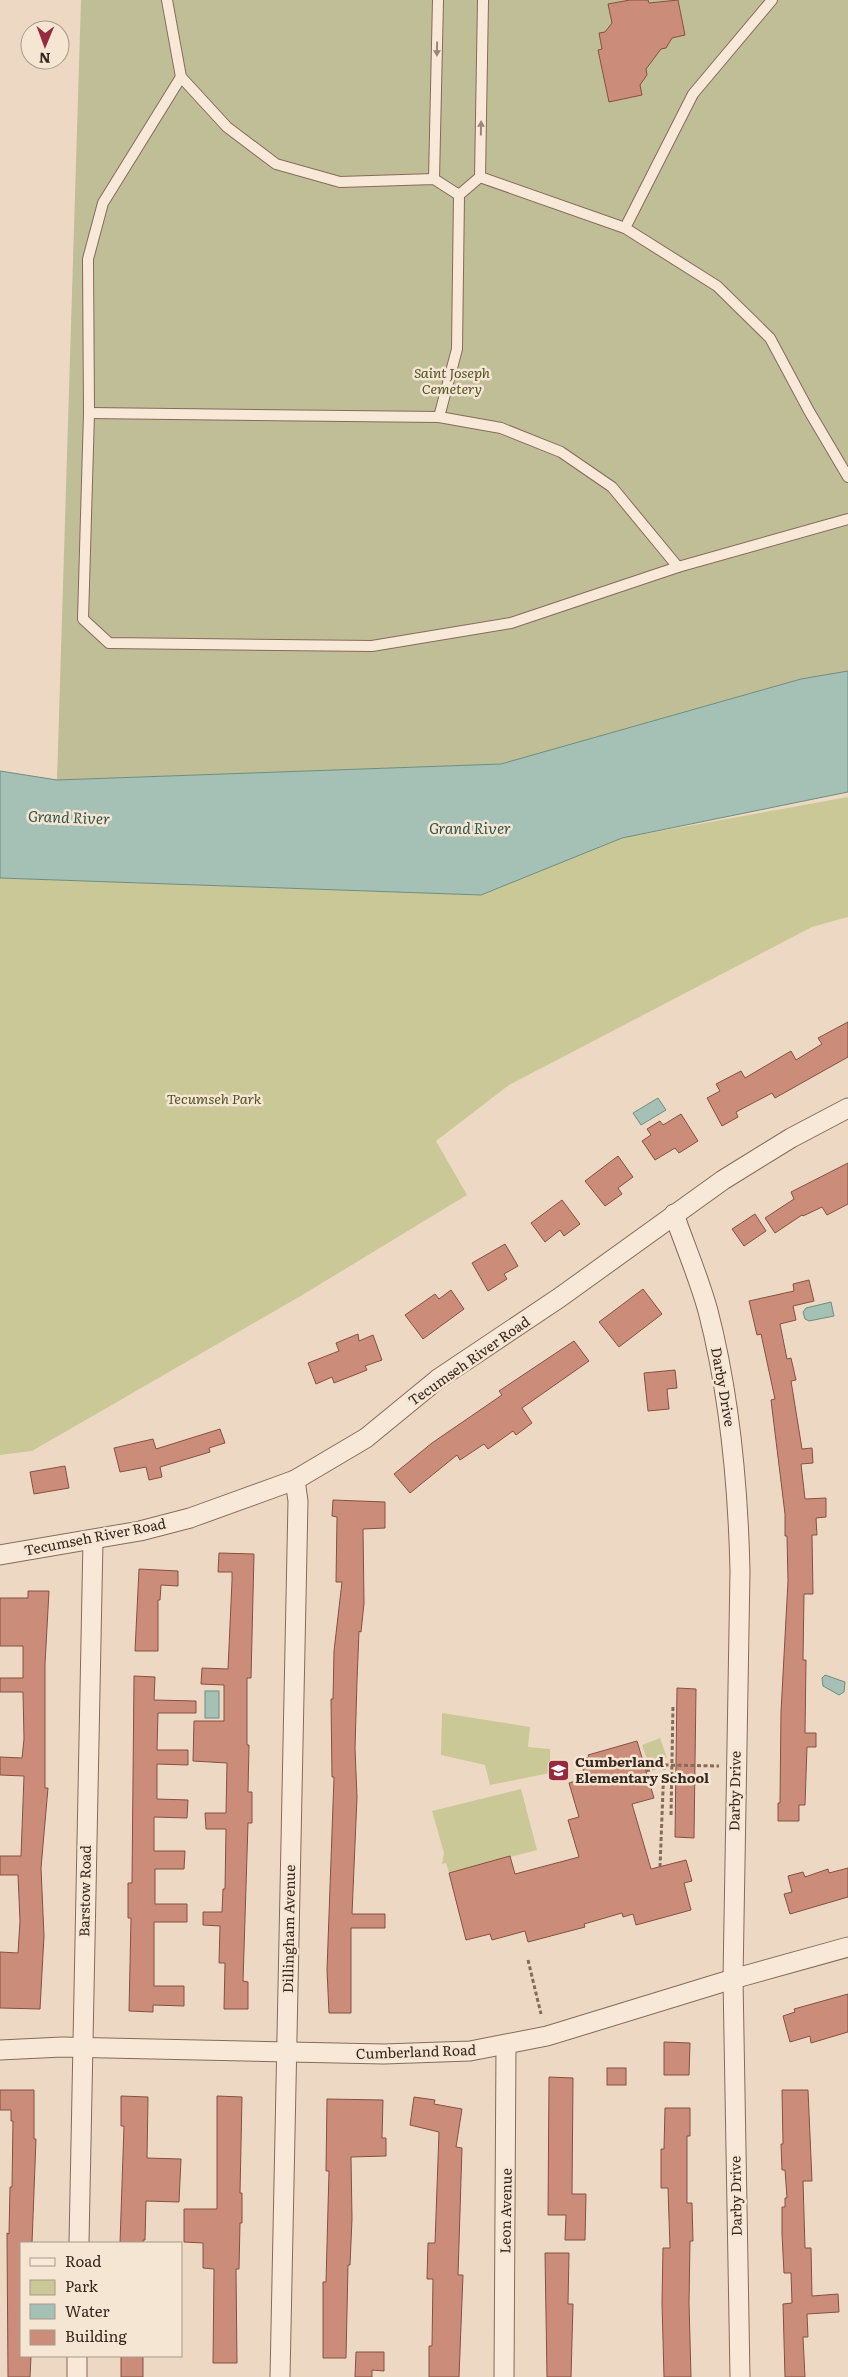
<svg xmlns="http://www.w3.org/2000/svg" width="848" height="2377" font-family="Literata,serif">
<rect width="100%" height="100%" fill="#edd9c3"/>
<g fill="#cbc897">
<path d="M848,797V917L812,927L509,1085L436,1141L467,1195L299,1297L32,1451L0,1455V878L481,895L622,838Z"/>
<path d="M442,1713L530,1727L528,1747L550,1749V1773L490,1785L485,1765L441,1755Z"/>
<path d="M660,1738L667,1758L649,1765L642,1745Z"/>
<path d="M521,1789L537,1850L449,1873L446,1863L442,1864L444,1853L432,1811Z"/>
</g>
<path fill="#c0be97" d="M81,0H848V671L801,679L501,764L57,780Z"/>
<g fill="#a5c0b4" stroke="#6c8e80">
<path d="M848,671V792L622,838L481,895L0,878V771L57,780L501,764L801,679Z"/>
<path d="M658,1098L666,1110L641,1125L633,1113Z"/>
<path d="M831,1302L834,1316L809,1321L805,1319L803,1312L806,1308Z"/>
<path d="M825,1675L845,1682L844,1692L839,1695L823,1686L822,1678Z"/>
<rect x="205" y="1691" width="14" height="27"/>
</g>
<g fill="#cb8d7a" stroke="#865041">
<path d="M630,0H648L649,3L678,0L685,35L672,38L666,48L661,49L646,69L647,75L640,85L642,95L609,102L598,50L602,49L599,33L605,32L612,23L608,4Z"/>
<path d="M848,1022V1057L775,1098L772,1093L736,1112L738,1117L722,1126L707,1098L720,1091L716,1084L741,1071L745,1078L791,1051L796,1060L822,1044L818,1038Z"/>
<path d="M681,1114L698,1141L679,1153L675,1148L655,1160L642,1141L651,1135L647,1129L660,1121L663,1125Z"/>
<path d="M618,1156L633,1177L618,1188L622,1194L605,1206L585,1181Z"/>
<path d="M848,1163V1204L827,1215L822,1207L803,1216L802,1215L775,1233L765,1218L794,1199L791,1192Z"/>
<path d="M562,1200L580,1224L564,1236L560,1230L545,1242L531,1223Z"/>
<path d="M755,1214L766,1231L744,1246L732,1229Z"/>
<path d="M505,1244L518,1266L504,1274L507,1279L488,1291L472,1263Z"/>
<path d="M809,1280L814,1301L793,1306L796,1320L780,1324L787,1359L791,1358L796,1380L791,1381L802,1449L812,1448L813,1463L801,1464L805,1499L826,1498V1517L816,1518L817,1535H812L813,1594H804L803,1660H806L805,1733H816V1747H807L805,1805H799V1821H778V1803H780L781,1712L788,1581L787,1536H785V1514L771,1400L775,1399L761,1334L757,1335L749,1301L794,1291L793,1284Z"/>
<path d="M643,1289L662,1314L619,1347L599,1322Z"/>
<path d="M451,1290L464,1309L423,1339L405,1315L435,1294L439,1299Z"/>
<path d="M358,1334L359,1341L373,1335L382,1360L365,1366L367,1370L334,1383L332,1377L316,1384L308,1363L339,1351L336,1343Z"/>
<path d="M574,1341L589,1361L522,1408L532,1423L516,1435L513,1431L488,1449L484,1444L460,1460L457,1455L410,1493L394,1474L432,1443L502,1395L499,1391Z"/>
<path d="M675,1370L677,1388L667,1389L669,1409L648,1411L644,1373Z"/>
<path d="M220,1429L225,1443L209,1448L210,1452L160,1467L162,1477L149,1480L146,1467L120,1472L114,1448L153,1439L156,1449Z"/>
<path d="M65,1466L69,1488L34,1494L30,1472Z"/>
<path d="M333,1500L385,1502V1528L363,1529L364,1603L361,1632L359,1631L357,1681L355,1748L357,1797L352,1914H385V1928H351V2013H329L327,1970L334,1777H332L331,1699H333L334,1651L342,1582H336L337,1517L332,1516Z"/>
<path d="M219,1553L254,1554L251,1678H247V1745H249L248,1792H252V1823H248L243,1981L248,1982V2009H224L225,1963H219L220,1926L203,1925V1912H222L223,1889H225L226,1829H206L205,1813H226L227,1763L193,1761L194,1721H224V1685L201,1684L202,1668L228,1669L232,1581V1572H218Z"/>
<path d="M139,1569L178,1571V1586L161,1585L160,1600H158V1651H135Z"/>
<path d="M28,1591H49L45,1664V1788H48L41,1868L44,1936L40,2009L0,2008V1952L18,1953L20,1921L18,1875H0V1856H21L24,1776L0,1775V1757L22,1758L24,1739L23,1692H0V1678H23V1646H0V1598H28Z"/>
<path d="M134,1676L155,1677L154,1700L196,1701V1713H158L157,1750H188V1765L157,1764V1799L188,1800L187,1818L154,1817V1851H185L184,1869H155V1904H187V1922H154V1986H184V2006L153,2005V2012L129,2011L131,1918H128V1883H132Z"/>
<path d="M677,1688L696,1689L694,1838L675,1837Z"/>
<path d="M637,1741L654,1798L632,1804L651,1869L686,1860L692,1881L684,1883L691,1910L636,1925L633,1914L623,1917L622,1913L584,1924L585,1927L528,1942L525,1931L492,1940L490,1934L466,1940L449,1873L510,1856L515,1874L579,1857L568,1820L579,1817L569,1783L586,1778L580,1760L589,1757L588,1755Z"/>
<path d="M848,1868V1897L790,1914L784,1894L792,1892L788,1876L803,1872L805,1877L828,1869L829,1873Z"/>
<path d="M848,1994V2032L811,2043L810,2036L790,2042L783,2016L795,2012L794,2009Z"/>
<path d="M664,2042L690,2043L689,2075H664Z"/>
<rect x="607" y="2068" width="19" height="17"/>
<path d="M549,2077L573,2078L572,2194H586L585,2240H565L566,2215H548Z"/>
<path d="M0,2090H34V2139H36L32,2243H21V2356H31L30,2377H8L7,2233L9,2234L10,2187H12L13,2121H11V2110H0Z"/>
<path d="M782,2090H808L812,2181H803L805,2248H811L812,2296L838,2294L839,2312L807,2314L808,2337H803L805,2377H785L783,2304L792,2303L791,2273H784L782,2234V2207H785V2198H787L785,2170H782L781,2144H783Z"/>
<path d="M121,2096L148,2097L147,2158L181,2159L179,2202L146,2201L145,2240H143V2243H120L124,2126H121Z"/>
<path d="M217,2096L242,2097L240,2193H242V2223H240L239,2269H236L237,2363H213L214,2269L203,2268V2243L184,2242V2209H217Z"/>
<path d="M414,2097L435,2100L434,2104L462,2109L456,2147L462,2148L458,2275H463L459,2377H429V2346H432L433,2279H427L428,2243H435L439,2132L410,2125Z"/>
<path d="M327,2099L383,2100L382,2138H386V2156L351,2157L352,2219L350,2265H348L346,2358H323V2282H326L329,2171H326Z"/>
<path d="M665,2108H690V2136H687V2203H692L693,2241H690L689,2303L691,2377H664L662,2303L663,2248H670L668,2188H661V2149H664Z"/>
<path d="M545,2253H569L568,2304H573L571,2377H547Z"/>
<path d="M356,2352H384V2371L372,2370V2377H355Z"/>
<rect x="121" y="2356" width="22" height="21"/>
</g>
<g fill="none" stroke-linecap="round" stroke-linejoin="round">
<defs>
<g id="lane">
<path d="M167,0L181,77L227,127L276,164L340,182L434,179L459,195L480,177L483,0"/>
<path d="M181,77L103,203L88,259L89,413L83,619L109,643L372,646L511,623L678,567L848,519"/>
<path d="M480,177L625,228L717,286L770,338L809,411L848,477"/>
<path d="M434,179L438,0"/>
<path d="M625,228L693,94L772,0"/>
<path d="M89,413L439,417L501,428L561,452L612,487L678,567"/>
<path d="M439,417L457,349L459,195"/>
</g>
<g id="street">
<path d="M674,1214C685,1246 699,1278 708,1311C730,1396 738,1484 740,1571L733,1979L740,2377"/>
<path d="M0,1555L140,1531L190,1518L295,1480L366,1438L438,1379L559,1298L723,1180L791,1138L848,1108"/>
<path d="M0,2050L62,2047L384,2054L470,2051L547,2036L733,1979L848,1947"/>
<path d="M79,2243L93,1540"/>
<path d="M77,2377V2356"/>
<path d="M280,2377L298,1501L295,1480"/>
<path d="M504,2377L506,2045"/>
</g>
</defs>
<use href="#lane" stroke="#876a5a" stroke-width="12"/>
<use href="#street" stroke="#876a5a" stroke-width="21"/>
<g stroke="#876a5a" stroke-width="3" stroke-dasharray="4 2.5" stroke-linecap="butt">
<path d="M646,1771L664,1765L719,1766"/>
<path d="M671,1815L673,1705"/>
<path d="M660,1867L664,1765"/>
<path d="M528,1960L541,2014"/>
</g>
<use href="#lane" stroke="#f8e8d7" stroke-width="10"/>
<use href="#street" stroke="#f8e8d7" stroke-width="19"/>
</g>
<defs><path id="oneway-solid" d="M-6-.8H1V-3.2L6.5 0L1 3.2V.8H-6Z" transform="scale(1.25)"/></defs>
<g fill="#98877a">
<use href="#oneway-solid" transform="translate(437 49) rotate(91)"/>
<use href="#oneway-solid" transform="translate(481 128) rotate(-89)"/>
</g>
<defs>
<symbol id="school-square" viewBox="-11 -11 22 22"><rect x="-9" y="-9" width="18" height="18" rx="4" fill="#962b3f" stroke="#f5e5d3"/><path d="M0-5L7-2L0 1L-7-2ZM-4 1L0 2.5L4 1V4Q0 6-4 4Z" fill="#fff"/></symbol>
</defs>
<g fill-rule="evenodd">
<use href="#school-square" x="546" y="1758" width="25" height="25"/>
</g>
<g text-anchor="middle" stroke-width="5" stroke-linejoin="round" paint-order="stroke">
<g font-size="14" font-style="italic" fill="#505425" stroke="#f5e5d3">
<text x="452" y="378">Saint Joseph<tspan x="452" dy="16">Cemetery</tspan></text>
<text x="214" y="1104">Tecumseh Park</text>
</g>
<g font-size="14" fill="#38261e" stroke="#f5e5d3">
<text transform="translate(469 1361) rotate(-35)" y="5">Tecumseh River Road</text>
<text transform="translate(723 1387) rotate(80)" y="5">Darby Drive</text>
<text transform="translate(95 1537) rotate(-11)" y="5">Tecumseh River Road</text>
<text transform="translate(735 1791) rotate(-89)" y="5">Darby Drive</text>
<text transform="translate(85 1891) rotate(-89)" y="5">Barstow Road</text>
<text transform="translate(289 1929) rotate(-89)" y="5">Dillingham Avenue</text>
<text transform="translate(416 2052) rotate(-2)" y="5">Cumberland Road</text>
<text transform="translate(736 2196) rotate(-91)" y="5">Darby Drive</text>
<text transform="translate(506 2211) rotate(-89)" y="5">Leon Avenue</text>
</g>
<g font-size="14" font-weight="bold" fill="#38261e" stroke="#f5e5d3" text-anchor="start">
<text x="575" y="1767">Cumberland<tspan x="575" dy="16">Elementary School</tspan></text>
</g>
<g font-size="15" font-style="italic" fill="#2e574d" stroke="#f5e5d3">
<text transform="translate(69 818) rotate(2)" y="5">Grand River</text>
<text x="470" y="834">Grand River</text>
</g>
</g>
<rect x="20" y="2242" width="162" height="115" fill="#f5e5d3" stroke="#a9998b"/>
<rect x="30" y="2258" width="25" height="8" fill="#f8e8d7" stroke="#a9998b"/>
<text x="65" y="2267" font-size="15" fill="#38261e">Road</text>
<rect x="30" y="2280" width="25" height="15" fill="#cbc897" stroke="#a9998b"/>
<text x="65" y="2292" font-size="15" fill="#38261e">Park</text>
<rect x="30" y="2304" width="25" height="15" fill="#a5c0b4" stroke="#a9998b"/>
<text x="65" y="2317" font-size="15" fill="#38261e">Water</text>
<rect x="30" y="2330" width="25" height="15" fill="#cb8d7a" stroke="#a9998b"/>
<text x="65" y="2342" font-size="15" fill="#38261e">Building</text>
<g transform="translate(45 45) rotate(181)"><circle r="24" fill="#f5e5d3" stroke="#a9998b"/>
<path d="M0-4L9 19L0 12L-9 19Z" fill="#962b3f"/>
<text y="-8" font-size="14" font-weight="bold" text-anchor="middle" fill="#38261e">N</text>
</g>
</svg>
